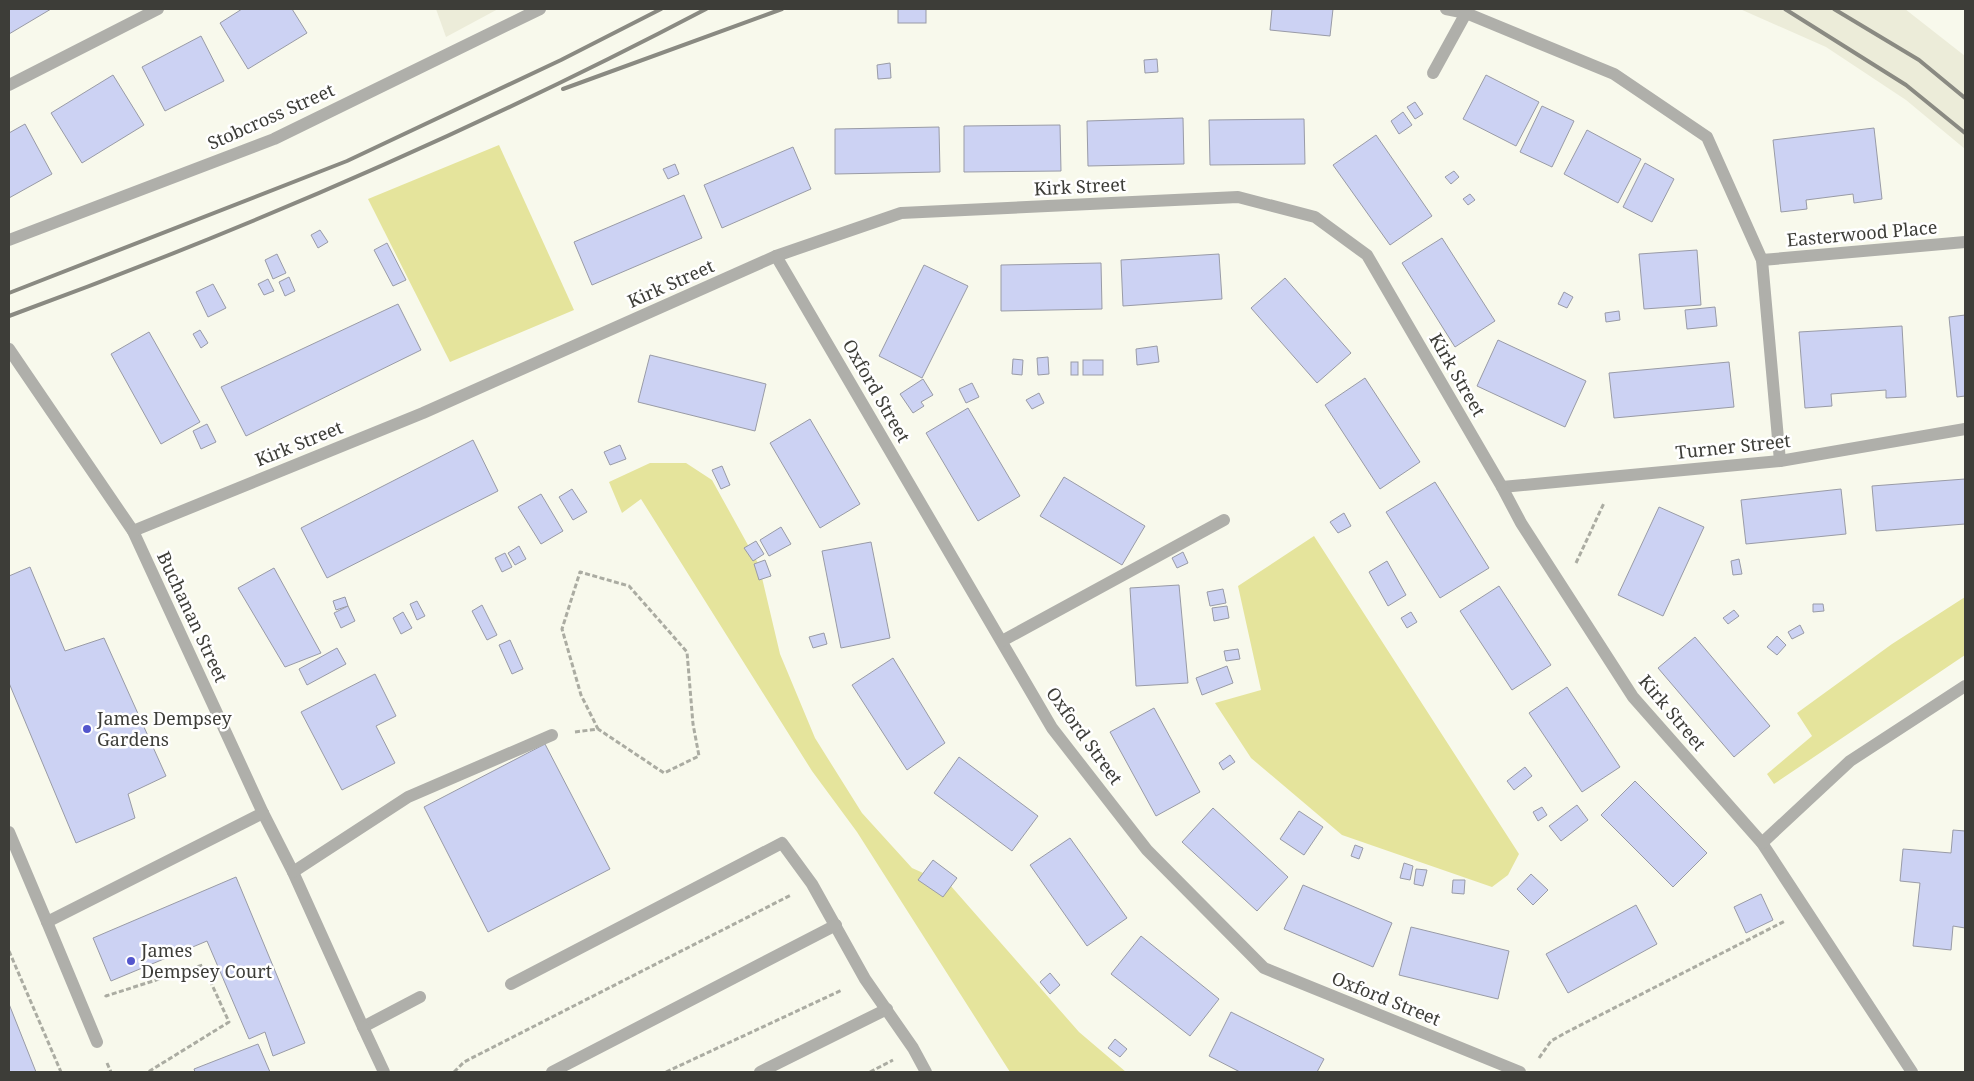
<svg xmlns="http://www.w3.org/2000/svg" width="1974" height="1081" font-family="'Noto Serif',serif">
<rect width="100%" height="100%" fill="#f8f9ec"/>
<g fill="#ececd9">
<path d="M436,9H498L446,37Z"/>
<path d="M1740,9H1905L1965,56V149L1906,100L1826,47Z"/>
</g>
<g fill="#e5e49c">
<path d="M499,145L574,310L450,362L368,199Z"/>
<path d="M650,463H686L712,480L759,565L780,654L815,738L862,813L912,868L950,885L1079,1032L1126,1072H1010L857,832L812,771L641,499L622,513L609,482Z"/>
<path d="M1314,536L1519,854L1508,875L1492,887L1342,835L1251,758L1215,703L1261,690L1238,586Z"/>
<path d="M1965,597V655L1774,784L1767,774L1812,736L1797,713L1892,644Z"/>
</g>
<g fill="#ccd2f3" stroke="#999ba6">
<path d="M9,9H51L9,34Z"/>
<path d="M242,9H292L307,33L248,69L220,23Z"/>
<rect x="898" y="9" width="28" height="14"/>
<path d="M1272,9H1333L1330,36L1270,30Z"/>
<path d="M201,36L224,81L165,111L142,67Z"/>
<path d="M1157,59L1158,72L1145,73L1144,60Z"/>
<path d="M890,63L891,78L878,79L877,65Z"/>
<path d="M113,75L144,125L82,163L51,113Z"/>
<path d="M1486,75L1539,102L1516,146L1463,119Z"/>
<path d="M1415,102L1423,114L1415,119L1407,107Z"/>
<path d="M1542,106L1574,121L1552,167L1520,152Z"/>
<path d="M1403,112L1412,125L1399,134L1391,121Z"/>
<path d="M1183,118L1184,164L1088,166L1087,121Z"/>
<path d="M1304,119L1305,164L1210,165L1209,120Z"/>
<path d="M25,124L52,174L9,198V133Z"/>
<path d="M1060,125L1061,171L964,172V126Z"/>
<path d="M939,127L940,172L835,174V129Z"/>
<path d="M1874,128L1882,199L1854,203L1853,194L1806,200L1807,209L1781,212L1773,140Z"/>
<path d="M1587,130L1641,159L1618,203L1564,174Z"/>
<path d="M1376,135L1432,216L1390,245L1333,165Z"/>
<path d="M793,147L811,189L722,228L704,185Z"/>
<path d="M1645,163L1674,179L1652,222L1623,207Z"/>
<path d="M675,164L679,174L668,179L663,169Z"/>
<path d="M1454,171L1459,177L1451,184L1445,177Z"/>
<path d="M1470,194L1475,200L1468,205L1463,199Z"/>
<path d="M684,195L702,238L592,285L574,242Z"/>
<path d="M320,230L328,242L318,248L311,235Z"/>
<path d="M1442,238L1495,321L1455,347L1402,263Z"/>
<path d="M387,243L406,280L393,286L374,250Z"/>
<path d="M1697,250L1701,305L1644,309L1639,254Z"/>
<path d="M277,254L286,273L273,279L265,260Z"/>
<path d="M1219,254L1222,299L1123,306L1121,260Z"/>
<path d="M1101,263L1102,309L1001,311V265Z"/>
<path d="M924,265L968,286L922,378L879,356Z"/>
<path d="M289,277L295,291L285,296L279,282Z"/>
<path d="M1285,278L1351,353L1317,383L1251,308Z"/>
<path d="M268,279L274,291L264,295L258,284Z"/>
<path d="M213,284L226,308L208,317L196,292Z"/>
<path d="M1564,292L1573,297L1567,308L1558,304Z"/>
<path d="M398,304L421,350L246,436L221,387Z"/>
<path d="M1715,307L1717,326L1687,329L1685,310Z"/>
<path d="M1619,311L1620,320L1606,322L1605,313Z"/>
<path d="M1965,315V396L1957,397L1949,317Z"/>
<path d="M1902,326L1906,397L1886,398V390L1831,394L1832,406L1805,408L1799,332Z"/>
<path d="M200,330L208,343L201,348L193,334Z"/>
<path d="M149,332L200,422L161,444L111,354Z"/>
<path d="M1498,340L1586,381L1565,427L1477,386Z"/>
<path d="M1157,346L1159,362L1137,365L1136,349Z"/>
<path d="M650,355L766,384L755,431L638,402Z"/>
<path d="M1048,357L1049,374L1038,375L1037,358Z"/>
<path d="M1013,359L1023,360L1022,375L1012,374Z"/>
<rect x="1083" y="360" width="20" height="15"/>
<rect x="1071" y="362" width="7" height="13"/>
<path d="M1729,362L1734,407L1614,418L1609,373Z"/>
<path d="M1365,378L1420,462L1380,489L1325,405Z"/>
<path d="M923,379L933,395L921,402L924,406L913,413L900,394Z"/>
<path d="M972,383L979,397L966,403L959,389Z"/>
<path d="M1039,393L1044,403L1032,409L1026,400Z"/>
<path d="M968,408L1020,496L978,521L926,433Z"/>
<path d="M810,419L860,504L820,528L770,443Z"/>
<path d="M207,424L216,442L201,449L193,431Z"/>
<path d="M473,440L498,491L327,578L301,528Z"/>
<path d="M620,445L626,459L610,465L604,452Z"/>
<path d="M722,466L730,485L721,489L712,470Z"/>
<path d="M1064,477L1145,526L1122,565L1040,516Z"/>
<path d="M1965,479V524L1876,531L1872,486Z"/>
<path d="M1435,482L1489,568L1440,598L1386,512Z"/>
<path d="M572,489L587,512L573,520L559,497Z"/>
<path d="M1841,489L1846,534L1746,544L1741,500Z"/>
<path d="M541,494L563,531L541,544L518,507Z"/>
<path d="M1659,507L1704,527L1663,616L1618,595Z"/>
<path d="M1344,513L1351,526L1338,533L1330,522Z"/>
<path d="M781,527L791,544L769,556L760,540Z"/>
<path d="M756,541L764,554L753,561L744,548Z"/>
<path d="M871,542L890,638L841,648L822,551Z"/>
<path d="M519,546L526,559L515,565L508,553Z"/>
<path d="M1183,552L1188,563L1177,568L1172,558Z"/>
<path d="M505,553L512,567L502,572L495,558Z"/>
<path d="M1739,559L1742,574L1733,575L1731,561Z"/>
<path d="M765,560L771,576L759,580L754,564Z"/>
<path d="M1387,561L1406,595L1388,606L1369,572Z"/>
<path d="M30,567L65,651L104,638L166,776L128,794L135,818L76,843L9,683V576Z"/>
<path d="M274,568L321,653L285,667L238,588Z"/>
<path d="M1179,585L1188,683L1136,686L1130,588Z"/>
<path d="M1499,586L1551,665L1512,690L1460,611Z"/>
<path d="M1223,589L1226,603L1210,606L1207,592Z"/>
<path d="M345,597L348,606L336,610L333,601Z"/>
<path d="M417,601L425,616L417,620L410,604Z"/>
<path d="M1813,604H1823L1824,611L1813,612Z"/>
<path d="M482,605L497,635L487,640L472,611Z"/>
<path d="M348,606L355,621L341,628L334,613Z"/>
<path d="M1227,606L1229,618L1214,621L1212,608Z"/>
<path d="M1734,610L1739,616L1728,624L1723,618Z"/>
<path d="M403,612L412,628L401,634L393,618Z"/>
<path d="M1411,612L1417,622L1407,628L1401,618Z"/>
<path d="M1800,625L1804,633L1792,639L1788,632Z"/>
<path d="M824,633L827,644L813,648L809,637Z"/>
<path d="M1777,636L1786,645L1777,655L1767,647Z"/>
<path d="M1695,637L1770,726L1734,757L1658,668Z"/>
<path d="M510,640L523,669L512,674L499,645Z"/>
<path d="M337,648L346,664L307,685L299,669Z"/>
<path d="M1238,649L1240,659L1226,661L1224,651Z"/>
<path d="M893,658L945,743L907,770L852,685Z"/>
<path d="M1227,666L1233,683L1202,695L1196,678Z"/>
<path d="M375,674L396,716L376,726L395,763L342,790L301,712Z"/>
<path d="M1567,687L1620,767L1582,792L1529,713Z"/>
<path d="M1154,708L1200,792L1156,816L1110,732Z"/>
<path d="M545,744L610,869L488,932L424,807Z"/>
<path d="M1230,755L1235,762L1223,770L1219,763Z"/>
<path d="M959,757L1038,816L1012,851L934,793Z"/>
<path d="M1525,767L1532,776L1514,790L1507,781Z"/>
<path d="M1635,781L1707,853L1673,887L1601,815Z"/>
<path d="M1577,805L1588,820L1561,841L1549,826Z"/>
<path d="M1542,807L1547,815L1538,821L1533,812Z"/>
<path d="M1213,808L1288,877L1257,911L1182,842Z"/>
<path d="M1299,811L1323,827L1304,855L1280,839Z"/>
<path d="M1953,830L1965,831V928L1953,926L1951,950L1913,946L1920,883L1900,881L1903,849L1951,853Z"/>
<path d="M1070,838L1127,918L1087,946L1030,865Z"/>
<path d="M1355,845L1363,848L1359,859L1351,856Z"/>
<path d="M933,860L957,878L943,897L918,880Z"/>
<path d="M1404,863L1413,866L1410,880L1400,878Z"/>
<path d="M1416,869L1427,870L1423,886L1414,884Z"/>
<path d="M1531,874L1548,890L1533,905L1517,889Z"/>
<path d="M236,877L305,1043L273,1056L265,1032L249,1039L207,941L111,981L93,938Z"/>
<path d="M1453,880H1465L1464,894L1452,893Z"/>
<path d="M1303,885L1392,923L1373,967L1284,929Z"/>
<path d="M1761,894L1773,920L1746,933L1734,907Z"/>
<path d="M1636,905L1657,944L1568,993L1546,954Z"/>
<path d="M1411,927L1509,951L1498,999L1399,975Z"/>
<path d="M1141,936L1219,999L1190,1036L1111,974Z"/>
<path d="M1050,973L1060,985L1050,994L1040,982Z"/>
<path d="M9,1004L36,1072H9Z"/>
<path d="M1231,1012L1324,1059L1317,1072H1240L1209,1056Z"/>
<path d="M1115,1039L1127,1049L1120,1057L1108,1048Z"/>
<path d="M258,1044L270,1072H195L194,1069Z"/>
</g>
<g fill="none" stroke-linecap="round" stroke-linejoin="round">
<g stroke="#abaca2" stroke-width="3" stroke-dasharray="5 2.5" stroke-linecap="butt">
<path d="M1576,563L1604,503"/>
<path d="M575,732L598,729L581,695L562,629L580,572L629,586L687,652L693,724L699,756L664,773L598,729"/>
<path d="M9,951L61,1072"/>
<path d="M105,995L106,996L203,965L229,1022L148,1072"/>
<path d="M1539,1058L1551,1041L1565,1033L1785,921"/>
<path d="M107,1063L111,1072"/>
<path d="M454,1072L464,1062L791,895"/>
<path d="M666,1072L842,990"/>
<path d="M870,1072L893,1060"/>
</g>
<g stroke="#afafaa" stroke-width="12">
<path d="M1446,9L1466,13L1614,74L1707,137L1762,260L1780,461"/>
<path d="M1433,73L1466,13"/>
<path d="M9,85L158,9"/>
<path d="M9,240L274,139L540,9"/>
<path d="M776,256L1052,728L1147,850L1264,968L1520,1072"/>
<path d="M1762,260L1965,242"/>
<path d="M9,349L133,531L263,813L293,872L363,1027L420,997"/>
<path d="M1502,487L1780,461L1965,429"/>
<path d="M133,531L423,413L776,256L901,213L1238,197L1315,217L1367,255L1502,487L1521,523L1633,697L1762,843L1912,1072"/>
<path d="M1002,641L1224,520"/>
<path d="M9,832L47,922L263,813"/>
<path d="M1762,843L1850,761L1965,686"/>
<path d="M293,872L408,797L552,735"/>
<path d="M47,922L97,1042"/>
<path d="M511,984L782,843L812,884L865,979L913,1048L926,1072"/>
<path d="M363,1027L384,1072"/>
<path d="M552,1072L836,925"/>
<path d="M760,1072L887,1009"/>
</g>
<g stroke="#8a8a82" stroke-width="4">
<path d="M1785,9L1906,85L1965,133"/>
<path d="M1834,9L1919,60L1965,98"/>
<path d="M563,89L782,9"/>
<path d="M9,293L347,161L561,60L661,9"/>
<path d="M9,316C247,229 481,127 706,9"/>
</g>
</g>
<g fill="#5356cd" stroke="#fff" stroke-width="2">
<circle cx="87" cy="729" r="5"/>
<circle cx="131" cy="961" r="5"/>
</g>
<g text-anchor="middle" stroke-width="5" stroke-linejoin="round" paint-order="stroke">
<g font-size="18" fill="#3d3d38" stroke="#fff">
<text transform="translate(271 117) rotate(-24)" y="6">Stobcross Street</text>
<text transform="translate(1080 187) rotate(-3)" y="6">Kirk Street</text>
<text transform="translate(1862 234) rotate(-5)" y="6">Easterwood Place</text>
<text transform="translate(671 284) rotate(-24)" y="6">Kirk Street</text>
<text transform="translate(1457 375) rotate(60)" y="6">Kirk Street</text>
<text transform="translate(876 391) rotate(60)" y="6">Oxford Street</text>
<text transform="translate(299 444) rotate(-22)" y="6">Kirk Street</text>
<text transform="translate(1733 447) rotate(-6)" y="6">Turner Street</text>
<text transform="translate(192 617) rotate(65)" y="6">Buchanan Street</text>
<text transform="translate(1672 713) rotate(50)" y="6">Kirk Street</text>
<text transform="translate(1084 736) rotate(54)" y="6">Oxford Street</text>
<text transform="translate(1386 999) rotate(22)" y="6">Oxford Street</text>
</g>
<g font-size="18" fill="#3d3d38" stroke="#fff" text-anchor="start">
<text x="97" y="725">James Dempsey<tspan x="97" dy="21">Gardens</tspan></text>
<text x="141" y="957">James<tspan x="141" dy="21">Dempsey Court</tspan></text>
</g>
</g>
<rect width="1974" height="1081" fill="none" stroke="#3d3d38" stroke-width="20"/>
</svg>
